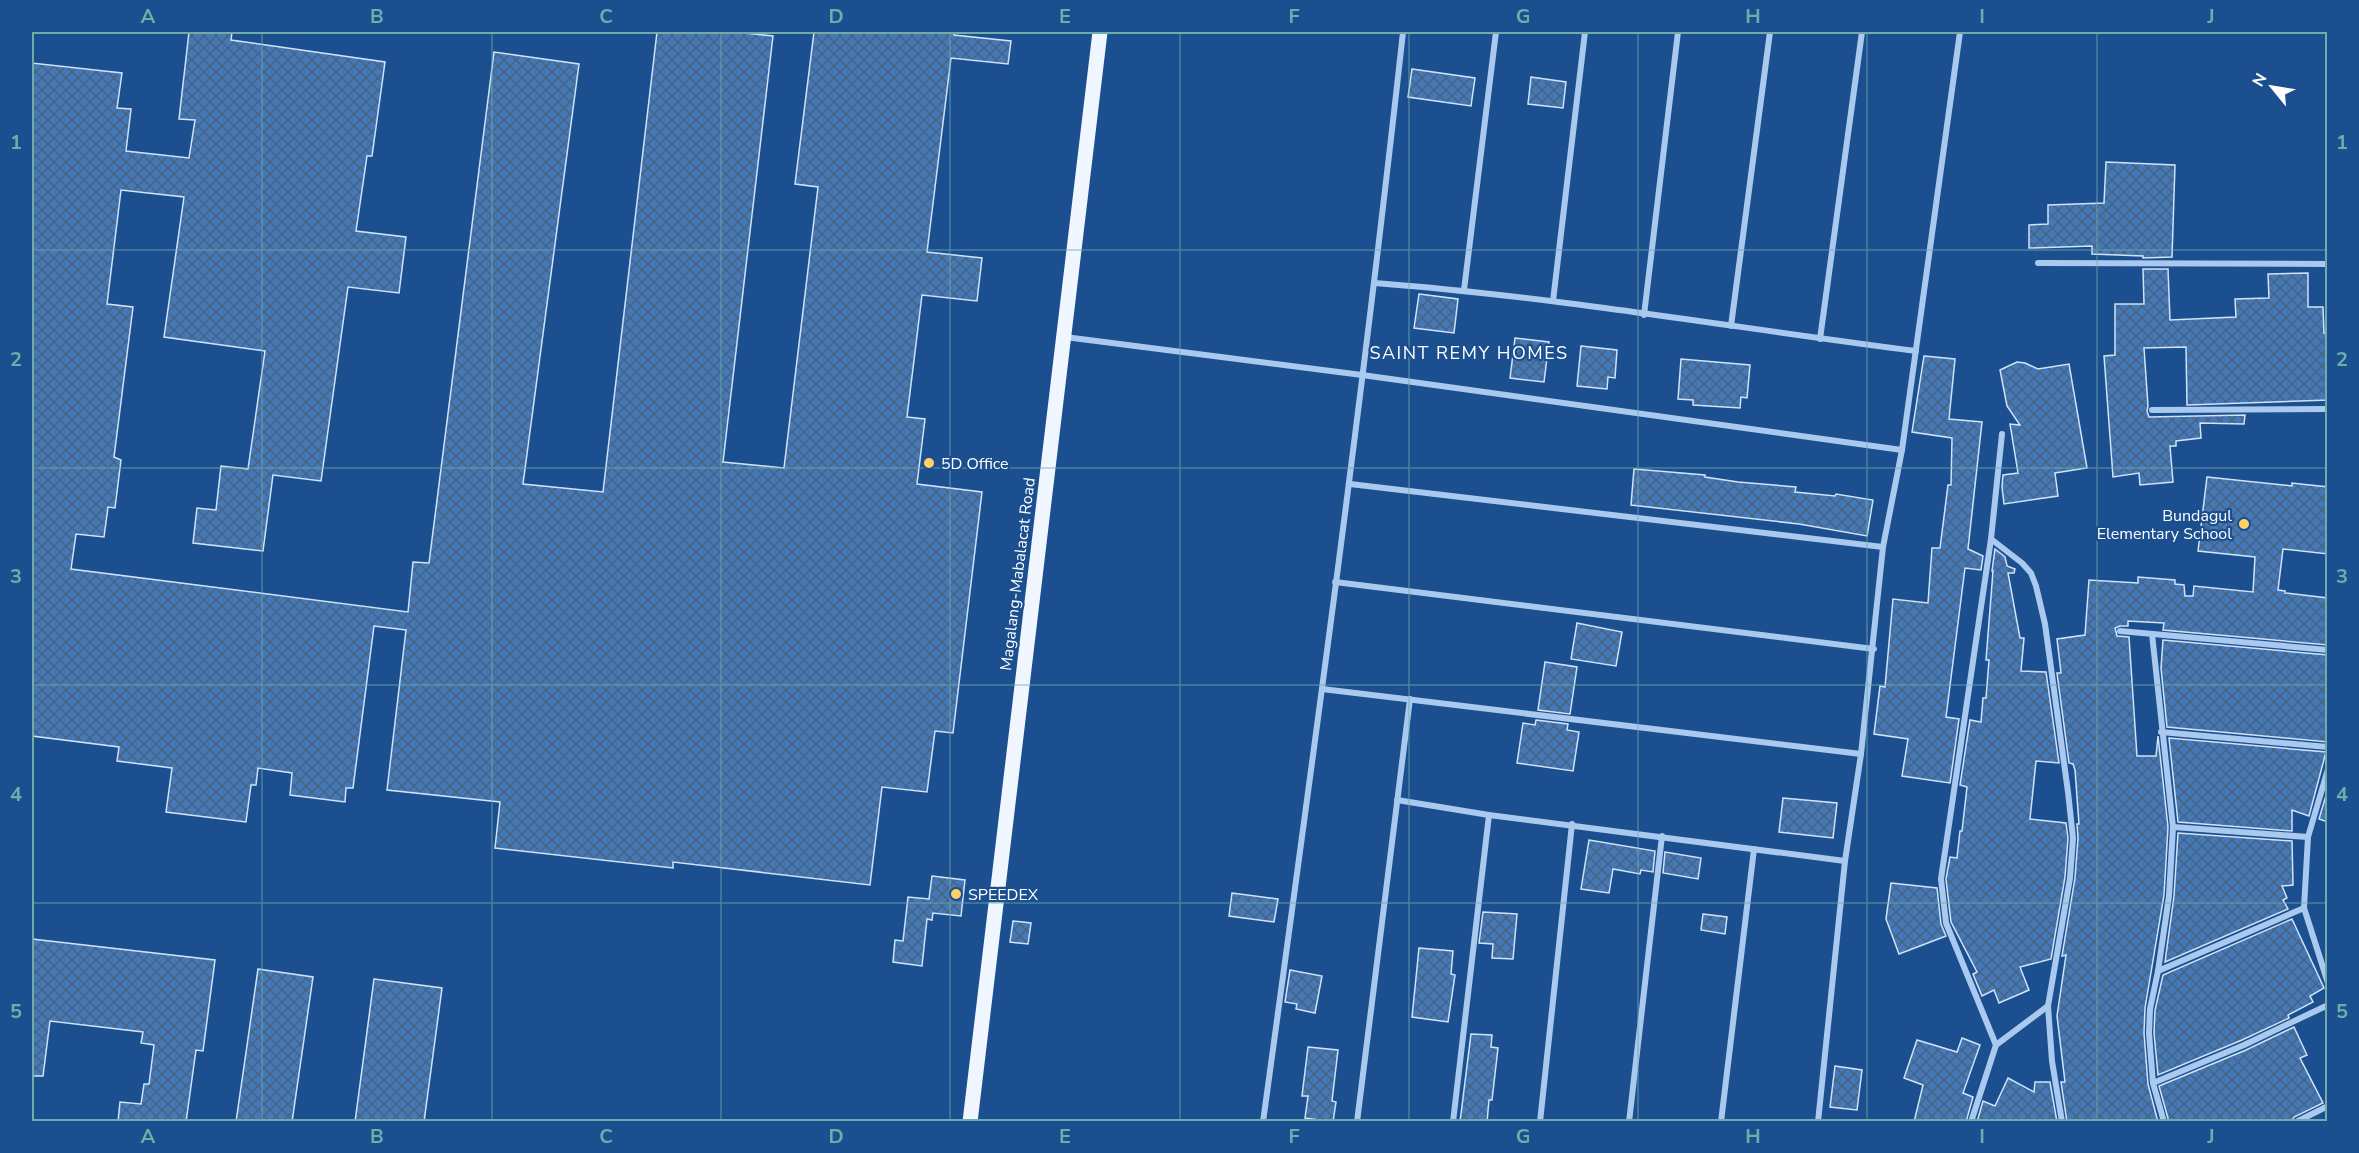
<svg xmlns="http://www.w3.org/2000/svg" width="2359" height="1153" font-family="'Nunito Sans',sans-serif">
<defs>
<pattern id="building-cross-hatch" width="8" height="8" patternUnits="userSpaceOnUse" patternTransform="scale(1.5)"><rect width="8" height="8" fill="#4478b7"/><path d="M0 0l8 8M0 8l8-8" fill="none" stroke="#486282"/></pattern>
</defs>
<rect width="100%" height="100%" fill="#1b4f8f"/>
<g fill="url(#building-cross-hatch)" stroke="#cfe3fa" stroke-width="1.5">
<path d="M189,32H232L231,40L385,62L372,156H367L356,231L406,237L399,293L348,287L321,481L273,475L263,551L193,543L197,508L216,510L221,466L248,469L265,351L164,337L184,197L121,190L107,304L133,307L114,457L121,460L115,508L108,507L104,537L76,534L71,569L408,612L413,562L429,563L494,52L579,64L523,484L603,492L657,32H734L773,36L723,462L784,468L818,187L795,184L814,32H954V35L1011,41L1008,64L951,58L927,252L982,258L977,301L922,295L907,417L925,419L917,484L982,492L953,733L935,731L927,792L882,787L870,885L673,862V868L495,848L500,802L387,790L406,630L374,626L353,788H346L345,802L290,795L292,773L258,768L256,785H251L246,822L166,812L172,768L117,761L119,747L32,736V63L122,73L117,108L131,109L126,151L189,158L195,120L179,119Z"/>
<path d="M1412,69L1475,78L1471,106L1408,97Z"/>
<path d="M1531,77L1566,82L1563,108L1528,104Z"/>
<path d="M2106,162L2175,165L2172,257L2143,258V256L2092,254V246L2029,248V225L2048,224V205L2104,203Z"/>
<path d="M2143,269H2168L2170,320L2236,317L2235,299L2269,298L2268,274L2308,273V307H2323L2324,333H2328V400L2187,405L2186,347L2144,348L2148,406L2147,411L2149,417L2245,415L2244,424L2200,423L2201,438L2176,441V446H2170L2173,482L2140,485L2139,473L2113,477L2104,356L2115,355V304H2144Z"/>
<path d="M1419,294L1458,299L1454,333L1414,328Z"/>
<path d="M1515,338L1549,342L1544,382L1510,378Z"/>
<path d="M1581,346L1617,350L1615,378L1608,377L1607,389L1577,386Z"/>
<path d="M1924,356L1955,359L1949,419L1982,422L1968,549L1983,556L1981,570L1965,568L1946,717L1959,719L1950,783L1902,776L1908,739L1874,734L1880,686L1885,687L1893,599L1928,603L1932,548H1940L1948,485H1951L1952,438L1912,432Z"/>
<path d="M1681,359L1750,365L1747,398L1741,397L1740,408L1693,405V400L1678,399Z"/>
<path d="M2017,362L2025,363L2038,369L2069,364L2087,468L2055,473L2058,496L2004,504L2002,487L2003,475L2018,473L2010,424L2020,425L2007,406L2000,370Z"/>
<path d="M1634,469L1705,475V477L1738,482L1796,487L1795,492L1835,496L1836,494L1873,500L1867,536L1799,524L1631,505Z"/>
<path d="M2207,477L2292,486V483L2328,487V554L2283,549L2278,590L2285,591V593L2328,598V645L2163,630L2164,623L2128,621V626H2120L2115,628L2117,636L2129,637L2137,756H2156L2158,736L2168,827L2164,895L2145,1008L2144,1033L2148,1084L2158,1122H2067L2061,1082H2065L2057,1016L2066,955L2062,956L2075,878L2078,838L2077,824H2079L2075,770L2073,764L2069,763L2057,673H2061L2057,639L2085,635L2089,580L2138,583V577L2175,580V584L2184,585L2185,596H2193L2194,586L2253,592L2255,557L2198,551Z"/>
<path d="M1995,549L2005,557L2007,566L2015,569L2014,573H2008L2020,638H2024L2021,671L2046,672L2059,763L2036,761L2030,819L2066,823L2068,838L2065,877L2051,959L2020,967L2029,990L1999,1003L1994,990L1982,996L1973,974L1977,972L1951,922L1946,879L1950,857L1957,858L1960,831H1962L1967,787L1960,785L1970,720L1981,722L1983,698H1986L1989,660H1986L1993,571H1992Z"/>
<path d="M1577,623L1622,632L1616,666L1571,659Z"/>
<path d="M2163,640L2328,655V742L2167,727L2161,668Z"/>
<path d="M1545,662L1577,667L1570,714L1538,710Z"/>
<path d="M1536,720L1568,724L1567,730L1579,732L1573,771L1517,763L1523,723L1535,725Z"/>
<path d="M2169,738L2326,752L2309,816L2292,810V831L2178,822Z"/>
<path d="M2327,792H2328V822L2319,819Z"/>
<path d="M1783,798L1837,803L1833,838L1779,832Z"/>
<path d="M2178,833L2292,841L2293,885L2282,886L2287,898L2283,900L2288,909L2165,962L2174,896Z"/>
<path d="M1589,840L1655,851L1653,872L1641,870L1640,874L1613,869L1609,893L1581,889Z"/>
<path d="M1665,852L1701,858L1698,879L1663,873Z"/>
<path d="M932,876L965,880L961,916L933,913L932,920L927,919L922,966L893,962L895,940L903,941L908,897L929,899Z"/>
<path d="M1891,883L1937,888L1941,924L1946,936L1899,954L1886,919Z"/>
<path d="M1232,893L1278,899L1274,922L1229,916Z"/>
<path d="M1483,912L1517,914L1513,959L1492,958L1493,944L1479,943Z"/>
<path d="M1703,914L1727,917L1725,934L1701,930Z"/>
<path d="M2292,919L2324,988L2310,996L2313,1002L2288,1015L2289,1018L2242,1040L2158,1075L2154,1033L2155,1010L2163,975Z"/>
<path d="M1013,921L1031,923L1028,944L1010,942Z"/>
<path d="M32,939L215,960L203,1051L196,1050L186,1122H118L120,1102L141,1104L144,1084H149L154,1045L141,1043L143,1032L50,1021L43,1076H32Z"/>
<path d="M1419,948L1453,951L1451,974L1455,975L1448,1022L1412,1017Z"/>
<path d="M258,969L313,977L292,1122H236Z"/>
<path d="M1290,970L1322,976L1315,1013L1296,1009L1297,1004L1285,1002Z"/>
<path d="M374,979L442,988L424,1122H355Z"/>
<path d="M2294,1027L2307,1055L2300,1058L2323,1103L2294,1117L2291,1122H2169L2159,1086L2246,1050Z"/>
<path d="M1471,1034L1492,1035L1491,1047L1498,1048L1492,1100H1489L1487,1122H1460Z"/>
<path d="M1962,1038L1980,1045L1963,1093L1973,1097L1966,1122H1914L1923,1085L1904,1078L1917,1040L1957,1052Z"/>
<path d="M1308,1047L1338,1050L1332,1101L1336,1102L1333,1122L1305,1118L1308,1096H1302Z"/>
<path d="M1835,1066L1862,1070L1857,1110L1830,1107Z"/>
<path d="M2008,1078L2034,1092L2035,1082H2050L2057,1122H1977L1983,1101L1995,1106Z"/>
</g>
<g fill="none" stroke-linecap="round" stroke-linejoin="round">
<g stroke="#a9c9ee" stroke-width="6">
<path d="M2038,263L2328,264"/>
<path d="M1375,283C1557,297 1736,328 1916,351"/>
<path d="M1464,290L1496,32"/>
<path d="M1553,301L1585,32"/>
<path d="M1644,315L1678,32"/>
<path d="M1731,326L1770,32"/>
<path d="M1065,337L1362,375L1902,450"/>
<path d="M1820,339L1862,32"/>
<path d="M2152,410L2328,409"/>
<path d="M1350,484L1883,547"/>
<path d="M1991,539L2022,563L2031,573L2036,586L2045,624L2068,792L2073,838L2070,878L2048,1006L2052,1061L2062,1122"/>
<path d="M1335,582L1874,649"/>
<path d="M2120,631L2328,650"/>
<path d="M2152,634L2173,827L2169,896L2158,971L2150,1009L2149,1033L2153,1083L2164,1122"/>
<path d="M1322,689L1861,754"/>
<path d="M2161,732L2328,747"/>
<path d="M2328,769L2308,837L2304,908L2328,983"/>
<path d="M1397,800L1489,815L1845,861"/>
<path d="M2173,827L2308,837"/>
<path d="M2158,971L2304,908"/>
<path d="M1996,1045L2048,1006"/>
<path d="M2153,1083L2244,1045L2328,1005"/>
<path d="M1263,1122C1313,758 1363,396 1403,32"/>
<path d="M1357,1122L1410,699"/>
<path d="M1453,1122L1489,815"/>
<path d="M1540,1122L1572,824"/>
<path d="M1629,1122L1662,836"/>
<path d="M1721,1122L1754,849"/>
<path d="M1818,1122L1845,861L1861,754L1883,547L1902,450L1960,32"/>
<path d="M1971,1122L1996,1045L1946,923L1941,879L1991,539L2002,434"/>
<path d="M2296,1122L2328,1106"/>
</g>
<path stroke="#f0f6ff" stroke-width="15" d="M970,1122L1100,32"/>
</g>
<path fill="none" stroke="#6fada8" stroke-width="1.5" stroke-opacity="0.55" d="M262,32V1122M492,32V1122M721,32V1122M950,32V1122M1180,32V1122M1409,32V1122M1638,32V1122M1867,32V1122M2097,32V1122M32,250H2328M32,468H2328M32,685H2328M32,903H2328"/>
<g fill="#ffd166" stroke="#1b4f8f" stroke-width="2">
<circle cx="929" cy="463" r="6"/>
<circle cx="2244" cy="524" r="6"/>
<circle cx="956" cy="894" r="6"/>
</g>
<g text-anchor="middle" stroke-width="4.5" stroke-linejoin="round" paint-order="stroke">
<g font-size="16" fill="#fff" stroke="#1b4f8f" text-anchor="start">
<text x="941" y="469">5D Office</text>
<text x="2232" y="521" text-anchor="end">Bundagul<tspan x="2232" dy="18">Elementary School</tspan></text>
<text x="968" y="900">SPEEDEX</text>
</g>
<g font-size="16" fill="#fff" stroke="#1b4f8f">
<text transform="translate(1017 574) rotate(-83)" y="6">Magalang-Mabalacat Road</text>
</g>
<g font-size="18" letter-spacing="1.5" fill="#fff" stroke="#1b4f8f">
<text x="1469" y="359">SAINT REMY HOMES</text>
</g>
</g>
<rect width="2359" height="1153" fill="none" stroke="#1b4f8f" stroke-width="66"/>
<g transform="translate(2272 87) rotate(300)" stroke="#1b4f8f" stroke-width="4.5" paint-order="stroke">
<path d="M0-4.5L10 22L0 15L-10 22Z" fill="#ffffff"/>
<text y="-9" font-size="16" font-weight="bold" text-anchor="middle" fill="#ffffff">N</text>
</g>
<rect x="33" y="33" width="2293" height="1087" fill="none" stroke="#6fada8" stroke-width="2"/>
<g font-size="20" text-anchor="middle" font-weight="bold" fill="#6fada8">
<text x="148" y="23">A</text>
<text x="377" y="23">B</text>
<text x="606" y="23">C</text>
<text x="836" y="23">D</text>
<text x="1065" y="23">E</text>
<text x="1294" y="23">F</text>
<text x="1523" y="23">G</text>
<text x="1753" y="23">H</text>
<text x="1982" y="23">I</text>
<text x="2211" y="23">J</text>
<text x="16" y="149">1</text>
<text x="2342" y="149">1</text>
<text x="16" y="366">2</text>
<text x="2342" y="366">2</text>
<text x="16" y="583">3</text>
<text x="2342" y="583">3</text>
<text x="16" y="801">4</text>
<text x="2342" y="801">4</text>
<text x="16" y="1018">5</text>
<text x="2342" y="1018">5</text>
<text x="148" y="1143">A</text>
<text x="377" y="1143">B</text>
<text x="606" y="1143">C</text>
<text x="836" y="1143">D</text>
<text x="1065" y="1143">E</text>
<text x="1294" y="1143">F</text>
<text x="1523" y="1143">G</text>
<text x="1753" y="1143">H</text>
<text x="1982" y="1143">I</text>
<text x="2211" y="1143">J</text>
</g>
</svg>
